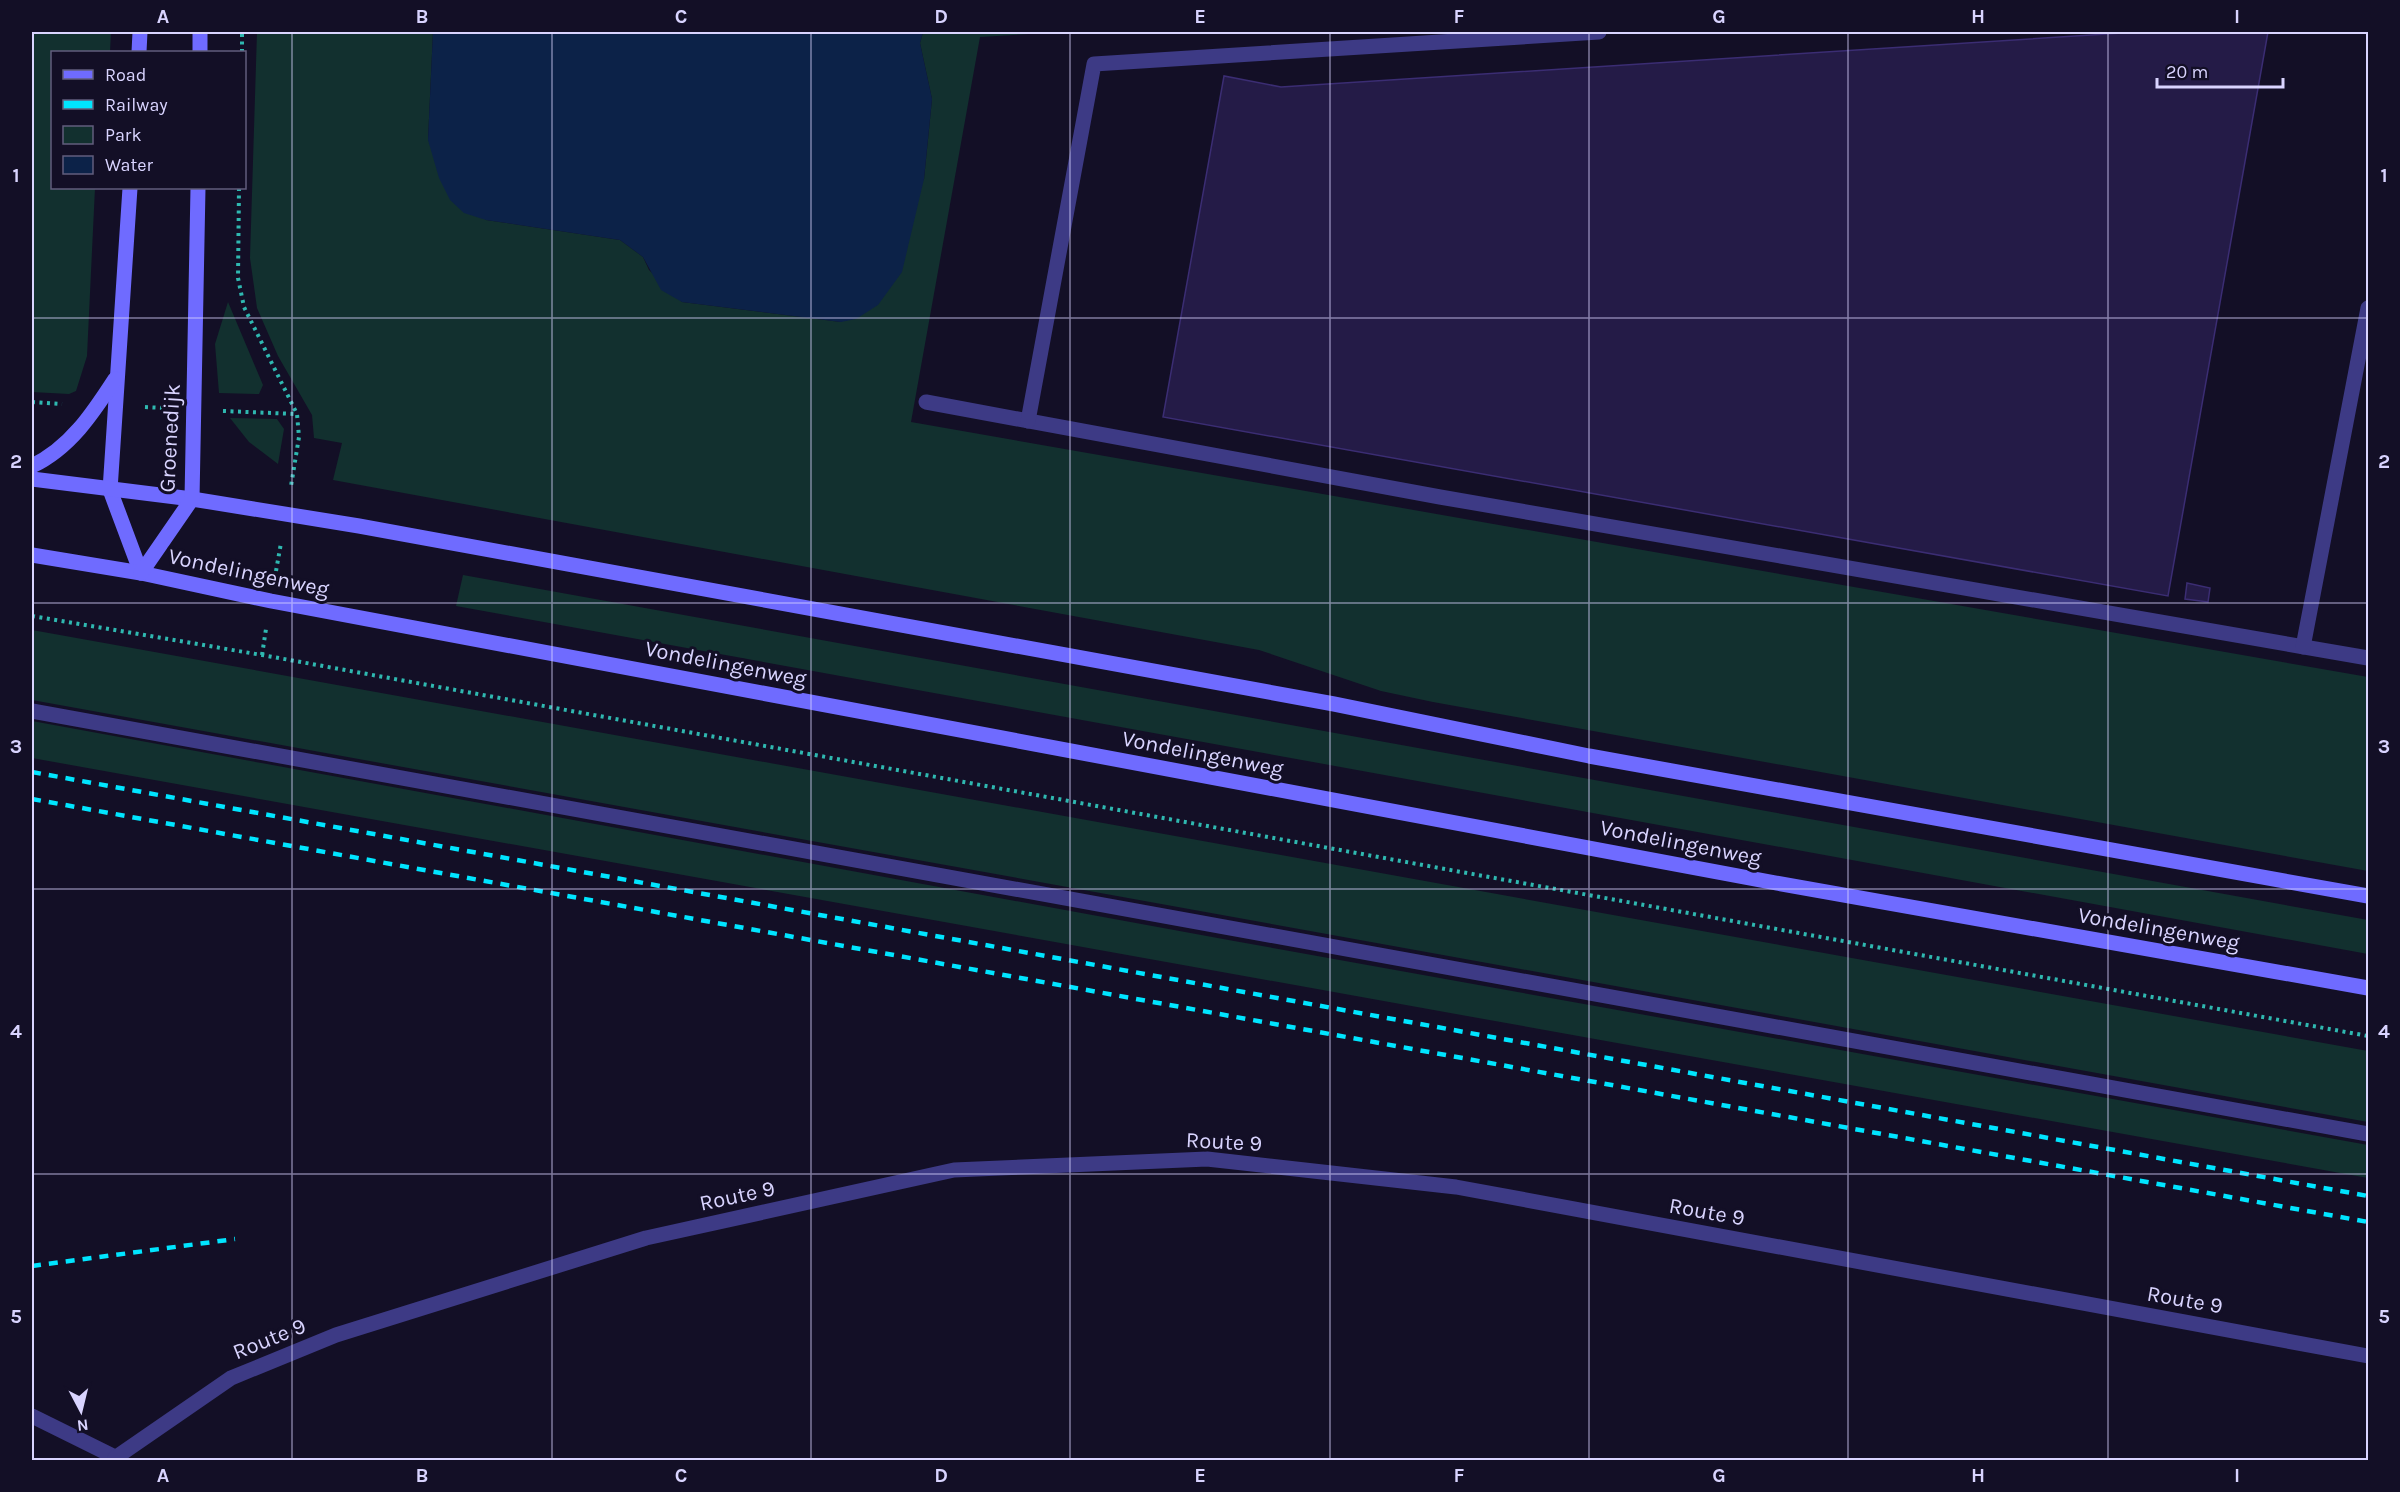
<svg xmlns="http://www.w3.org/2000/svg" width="2400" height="1492" font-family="Karla,sans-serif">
<rect width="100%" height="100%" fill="#130f26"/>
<g fill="#12302f">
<path d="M32,32H111L110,52H52V188H95L87,356L76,391L69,394L32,392Z"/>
<path d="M257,32H433L428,140L486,220L620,240L643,257L649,270L682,302L841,322L924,179L932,99L920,43L923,32H1064L980,37L911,422L2368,677V871L1433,702L1381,691L1259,650L333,480L342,443L314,438L312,415L278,356L257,308L250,258Z"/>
<path d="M228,302L263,385L259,394L219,393L215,344Z"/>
<path d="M230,418L277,419L284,429L278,464L249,442Z"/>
<path d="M463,575L2368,920V954L456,606Z"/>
<path d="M32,630L2368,1051V1122L32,700Z"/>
<path d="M32,721L1234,941L2368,1145V1178L32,758Z"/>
</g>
<path fill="#0c2248" d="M433,32H923L920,43L932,99L924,179L902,272L878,305L856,319L841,322L682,302L661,290L643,257L620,240L486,220L464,213L450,200L439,178L428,140Z"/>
<g fill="#241b47" stroke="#3b2d73" stroke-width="1.5">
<path d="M2138,32H2268L2168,596L1163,417L1224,76L1281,87Z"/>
<path d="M2187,583L2210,588L2208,602L2185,599Z"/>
</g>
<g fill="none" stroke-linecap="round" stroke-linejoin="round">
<g stroke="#2fb8b0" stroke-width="4" stroke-dasharray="3 4.5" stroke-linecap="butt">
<path d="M242,52V32"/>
<path d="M239,188L238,278L244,307L297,414L299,437L291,486"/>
<path d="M32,402L62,404"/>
<path d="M145,407L164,408"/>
<path d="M223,411L296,414"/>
<path d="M276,571L281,543"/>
<path d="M32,616L262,655L2368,1036"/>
<path d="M262,655L266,629"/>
</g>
<g stroke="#3d3a85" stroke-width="15">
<path d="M926,402L1440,497L2368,658"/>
<path d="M1028,421L1094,64L1599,32"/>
<path d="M2303,647L2368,308"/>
<path d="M32,711L2368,1134"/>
<path d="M32,1416L121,1460"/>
<path d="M115,1458L231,1378L336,1335L646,1238L954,1170L1207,1159L1456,1187L2368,1356"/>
</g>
<g stroke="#6f6bff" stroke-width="15">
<path d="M139,52L140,32"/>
<path d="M200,52V32"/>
<path d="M130,188L110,490L141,573"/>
<path d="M32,466C70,448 93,413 115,379"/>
<path d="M32,479L192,499L359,526L1334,704L1589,756L2368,896"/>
<path d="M32,555L141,573L271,601L1776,883L2368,988"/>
<path d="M141,573L192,499L198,188"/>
</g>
<g stroke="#00e5ff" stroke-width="4.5" stroke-dasharray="9 8" stroke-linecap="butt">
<path d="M32,772L2368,1196"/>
<path d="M32,799L2368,1222"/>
<path d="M32,1266L235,1239"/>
</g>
</g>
<path fill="none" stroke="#d9d4ff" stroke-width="1.5" stroke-opacity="0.55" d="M292,32V1460M552,32V1460M811,32V1460M1070,32V1460M1330,32V1460M1589,32V1460M1848,32V1460M2108,32V1460M32,318H2368M32,603H2368M32,889H2368M32,1174H2368"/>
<g text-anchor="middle" stroke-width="6" stroke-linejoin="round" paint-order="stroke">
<g font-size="22" fill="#d9d4ff" stroke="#130f26">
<text transform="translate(169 438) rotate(-87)" y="8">Groenedijk</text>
<text transform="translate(249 572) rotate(12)" y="8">Vondelingenweg</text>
<text transform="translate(726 663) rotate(11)" y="8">Vondelingenweg</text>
<text transform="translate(1203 753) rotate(11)" y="8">Vondelingenweg</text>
<text transform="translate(1681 842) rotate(11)" y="8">Vondelingenweg</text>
<text transform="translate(2159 928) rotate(10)" y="8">Vondelingenweg</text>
<text transform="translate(1224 1141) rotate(3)" y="8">Route 9</text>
<text transform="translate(737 1195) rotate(-12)" y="8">Route 9</text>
<text transform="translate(1707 1211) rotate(10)" y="8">Route 9</text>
<text transform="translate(2185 1299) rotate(10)" y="8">Route 9</text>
<text transform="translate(269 1338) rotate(-22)" y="8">Route 9</text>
</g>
</g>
<rect width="2400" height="1492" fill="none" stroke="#130f26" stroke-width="66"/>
<rect x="51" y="51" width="195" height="138" fill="#130f26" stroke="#625e7d" stroke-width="1.5"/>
<rect x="63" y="70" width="30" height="9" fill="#6f6bff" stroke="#625e7d" stroke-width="1.5"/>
<text x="105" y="81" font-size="18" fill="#d9d4ff">Road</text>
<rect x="63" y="100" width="30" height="9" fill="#00e5ff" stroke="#625e7d" stroke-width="1.5"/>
<text x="105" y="111" font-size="18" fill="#d9d4ff">Railway</text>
<rect x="63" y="126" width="30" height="18" fill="#12302f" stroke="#625e7d" stroke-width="1.5"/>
<text x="105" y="141" font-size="18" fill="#d9d4ff">Park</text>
<rect x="63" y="156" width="30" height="18" fill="#0c2248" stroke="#625e7d" stroke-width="1.5"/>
<text x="105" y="171" font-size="18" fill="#d9d4ff">Water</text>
<g transform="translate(81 1411) rotate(173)" stroke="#130f26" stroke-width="4.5" paint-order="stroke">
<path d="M0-4.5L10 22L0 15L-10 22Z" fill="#d9d4ff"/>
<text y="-9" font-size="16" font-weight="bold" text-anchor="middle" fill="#d9d4ff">N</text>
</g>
<path d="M2157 78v9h126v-9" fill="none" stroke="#d9d4ff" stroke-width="3"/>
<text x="2166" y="78" font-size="18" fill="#d9d4ff" stroke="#130f26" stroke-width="4.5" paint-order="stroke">20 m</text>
<rect x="33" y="33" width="2334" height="1426" fill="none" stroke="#d9d4ff" stroke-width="2"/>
<g font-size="20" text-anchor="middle" font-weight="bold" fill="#d9d4ff">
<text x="163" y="23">A</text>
<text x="422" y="23">B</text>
<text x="681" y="23">C</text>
<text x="941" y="23">D</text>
<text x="1200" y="23">E</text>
<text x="1459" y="23">F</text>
<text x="1719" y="23">G</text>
<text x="1978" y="23">H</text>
<text x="2237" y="23">I</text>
<text x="16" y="182">1</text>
<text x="2384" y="182">1</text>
<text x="16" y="468">2</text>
<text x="2384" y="468">2</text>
<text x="16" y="753">3</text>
<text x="2384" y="753">3</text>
<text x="16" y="1038">4</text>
<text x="2384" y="1038">4</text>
<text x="16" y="1323">5</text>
<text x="2384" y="1323">5</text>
<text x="163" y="1482">A</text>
<text x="422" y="1482">B</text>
<text x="681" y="1482">C</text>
<text x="941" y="1482">D</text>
<text x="1200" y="1482">E</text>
<text x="1459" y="1482">F</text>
<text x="1719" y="1482">G</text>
<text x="1978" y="1482">H</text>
<text x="2237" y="1482">I</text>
</g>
</svg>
